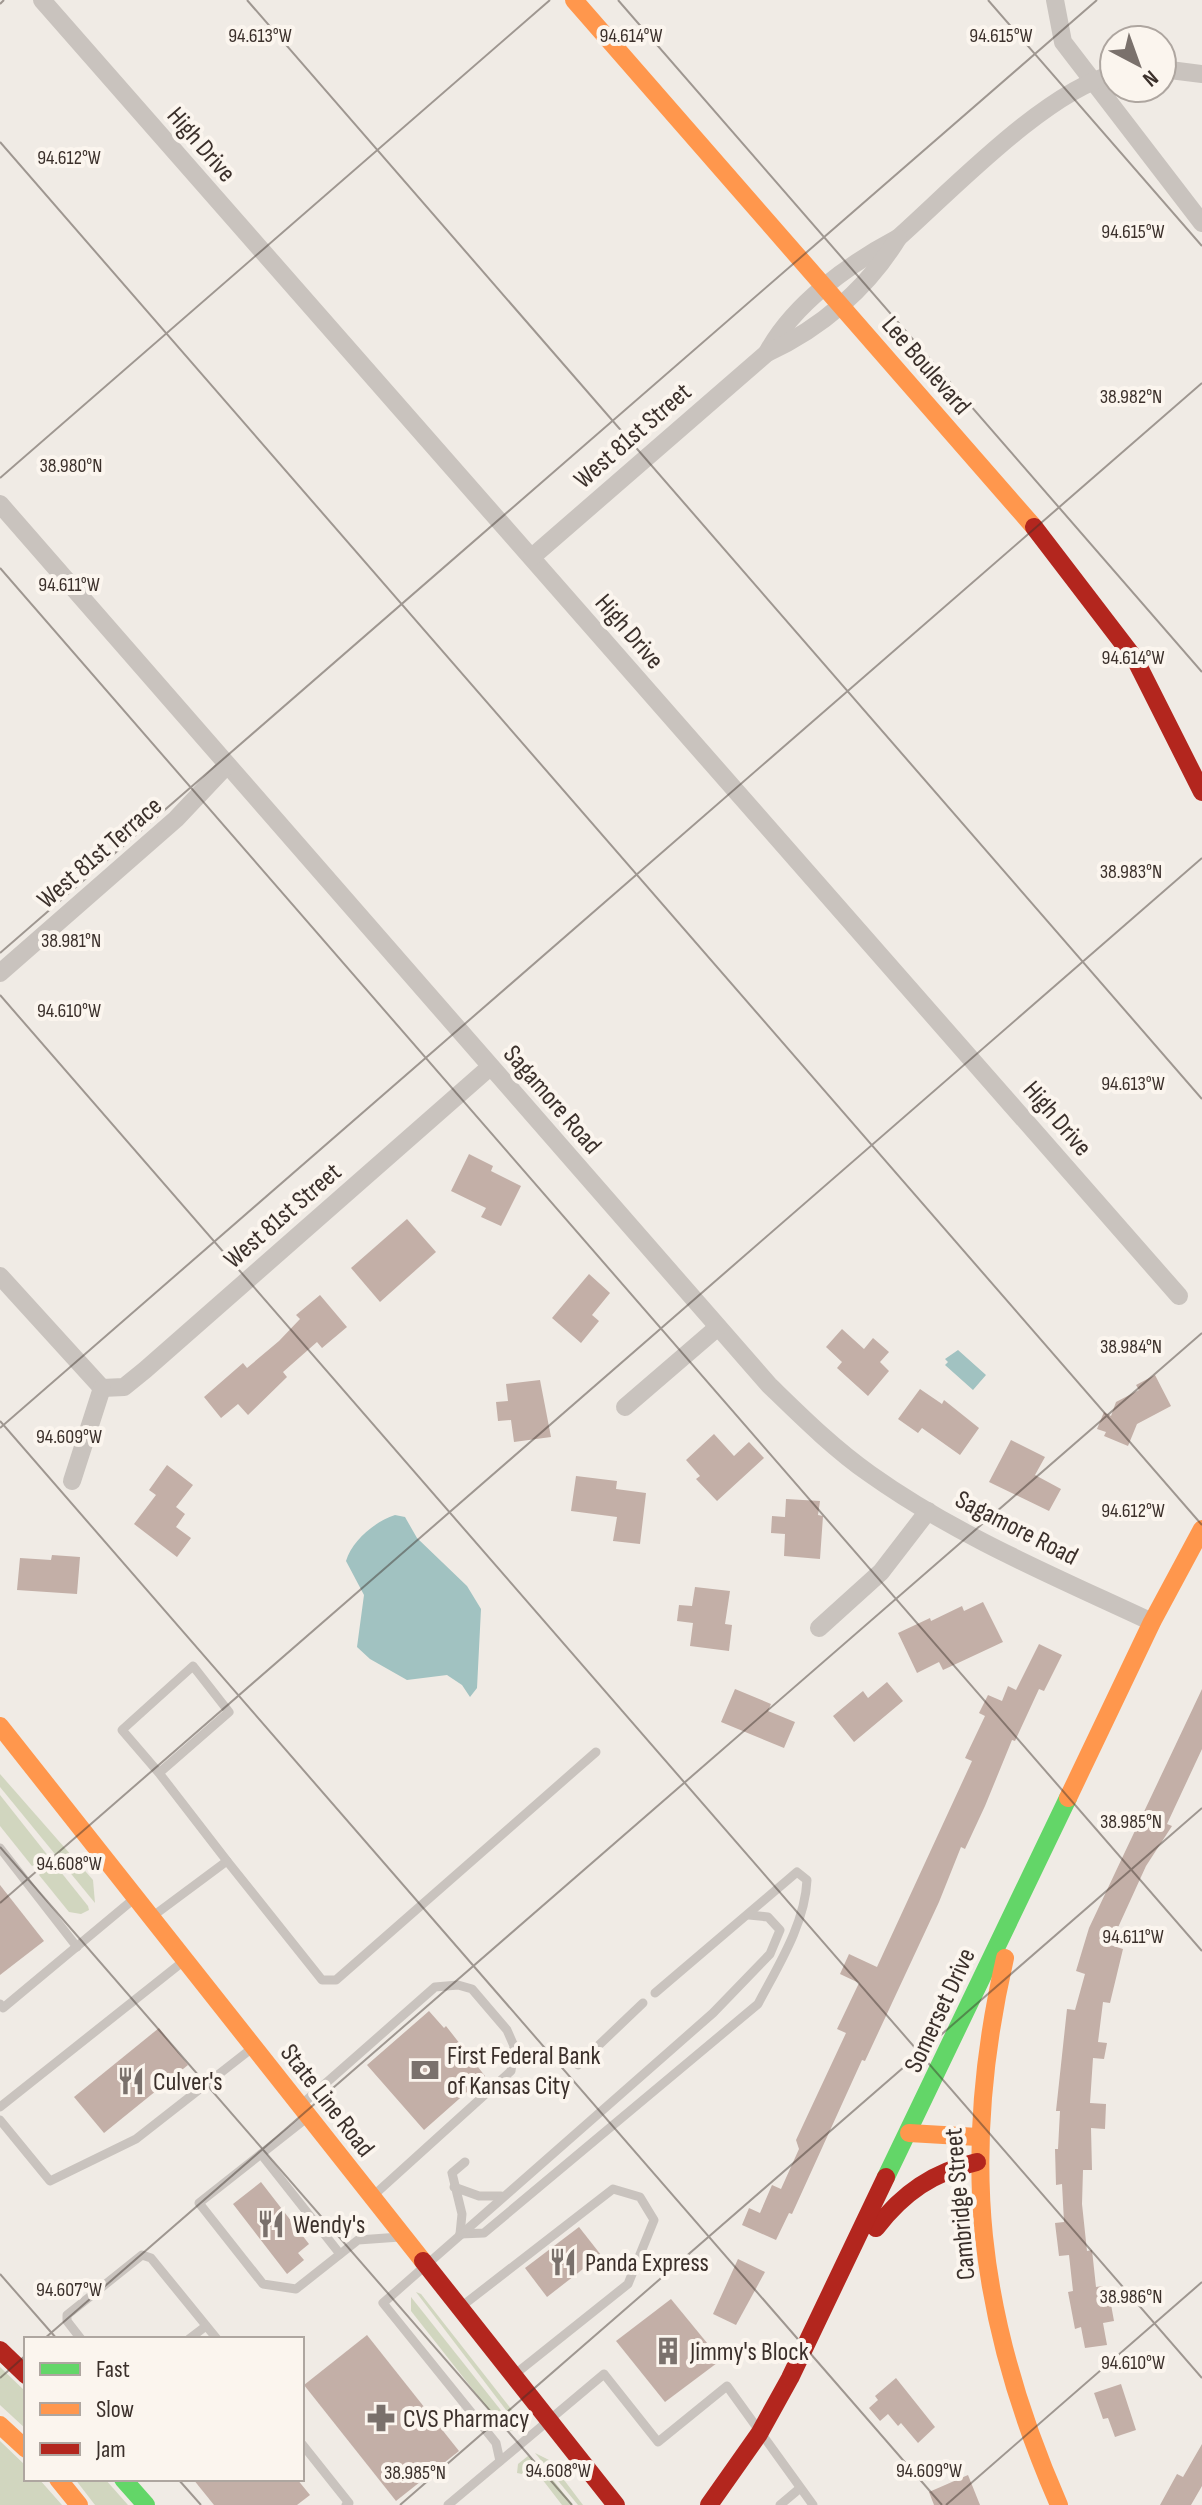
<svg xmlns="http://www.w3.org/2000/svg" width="1202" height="2505" font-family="'Sofia Sans Condensed',sans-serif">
<rect width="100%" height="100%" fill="#f0ebe5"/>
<g fill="#d1d6bf">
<path d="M0,1774L93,1880L95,1903L0,1787Z"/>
<path d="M0,1795L49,1857L32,1866L0,1826Z"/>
<path d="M52,1861L88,1906L89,1910L81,1914L69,1912L39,1875Z"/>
<path d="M416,2292L421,2294L515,2414L516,2423Z"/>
<path d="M411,2297L515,2428L513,2431L504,2429L411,2311Z"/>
<path d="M0,2367L26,2392V2429L0,2405Z"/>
<path d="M0,2441L26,2466V2479H39L62,2505H0Z"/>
<path d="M535,2453L549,2460L583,2505H578Z"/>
<path d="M528,2456L545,2470L573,2505H562L532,2466L522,2474L517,2473L518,2464Z"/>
<path d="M75,2479H105L128,2505H95Z"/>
</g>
<g fill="#a1c2c1">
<path d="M958,1350L986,1375L973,1390L945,1365L948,1362L945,1359Z"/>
<path d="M395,1515L405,1517L417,1538L467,1586L481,1609L477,1688L470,1697L462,1685L447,1675L407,1680L370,1659L357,1647L364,1595L346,1561C352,1541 374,1522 395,1515Z"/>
</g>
<g fill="#c3afa7">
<path d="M469,1154L493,1166L491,1171L521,1186L501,1226L481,1217L486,1208L451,1191Z"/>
<path d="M407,1219L436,1252L380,1302L351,1268Z"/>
<path d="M589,1274L610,1293L592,1315L599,1321L581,1343L552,1318Z"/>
<path d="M320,1295L347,1327L322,1348L317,1342L283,1372L287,1377L248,1415L238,1404L221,1418L204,1397L243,1363L247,1368L279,1341L300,1319L296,1315Z"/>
<path d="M842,1329L864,1349L873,1338L889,1352L880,1362L889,1371L868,1396L837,1368L842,1362L826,1347Z"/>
<path d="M1155,1375L1171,1406L1137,1424L1128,1446L1104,1436L1106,1432L1097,1429L1104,1412L1111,1416L1116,1402L1139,1390L1136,1385Z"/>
<path d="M540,1380L551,1437L514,1442L511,1420L498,1421L496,1402L508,1401L506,1384Z"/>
<path d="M920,1389L942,1404L944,1400L979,1428L960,1455L922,1428L918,1433L898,1419Z"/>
<path d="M714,1434L734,1456L749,1442L764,1458L717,1501L696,1479L700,1476L686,1460Z"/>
<path d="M1011,1440L1045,1457L1035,1475L1061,1489L1049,1511L989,1482Z"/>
<path d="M167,1465L193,1485L176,1507L185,1514L176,1527L191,1538L177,1557L134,1524L156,1495L149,1490Z"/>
<path d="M576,1476L617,1481L616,1489L646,1493L640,1544L613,1541L617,1517L571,1511Z"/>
<path d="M786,1499L820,1501L818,1515L823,1516L820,1559L784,1556L785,1534L771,1533L772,1516L785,1517Z"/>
<path d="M52,1555L80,1557L77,1594L17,1590L20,1558L51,1560Z"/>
<path d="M695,1587L730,1591L725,1624L732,1625L729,1651L690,1646L693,1623L677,1621L679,1605L692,1606Z"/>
<path d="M983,1602L1003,1642L943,1670L939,1662L917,1673L898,1633L930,1618L931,1621L962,1606L964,1611Z"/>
<path d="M1039,1644L1062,1655L1044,1691L1039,1689L1015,1741L1012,1740L985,1806L965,1849L961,1847L939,1902L865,2061L862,2060L792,2214L789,2213L776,2240L742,2225L749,2208L760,2213L772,2185L781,2189L799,2149L796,2140L846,2033L837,2029L859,1983L840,1974L849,1954L877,1967L972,1761L965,1758L985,1716L979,1713L988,1695L1002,1701L1008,1686L1016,1690Z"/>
<path d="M887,1682L903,1701L854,1742L833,1716L863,1691L868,1698Z"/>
<path d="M735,1689L771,1704L768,1711L795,1722L784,1748L721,1722Z"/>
<path d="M1202,1689V1749L1167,1824L1172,1826L1146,1866L1110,1945L1123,1949L1110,2003L1103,2002L1098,2042L1107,2043L1104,2059L1093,2058L1090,2103L1106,2104L1105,2129L1091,2128L1092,2170H1083L1082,2204L1087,2251L1092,2250L1096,2287L1103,2286L1105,2300L1110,2299L1114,2321L1103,2323L1107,2345L1085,2348L1081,2327L1075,2329L1068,2292L1073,2291L1069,2255L1059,2256L1055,2223L1064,2222L1062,2184L1056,2185L1055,2149H1058L1060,2111H1056L1067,2009L1075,2010L1085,1974L1076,1971L1089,1928Z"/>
<path d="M0,1885L44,1941L0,1975Z"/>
<path d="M429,2011L444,2028L446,2026L485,2076L424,2130L367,2065Z"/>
<path d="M159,2028L188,2065L104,2133L74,2097Z"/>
<path d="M261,2182L309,2244L298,2253L304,2260L287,2274L233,2204Z"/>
<path d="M579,2227L601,2255L547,2297L525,2268Z"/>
<path d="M738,2259L765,2272L736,2325L713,2314Z"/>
<path d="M671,2299L721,2360L665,2402L616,2341Z"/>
<path d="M367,2335L459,2451L396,2501L304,2385Z"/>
<path d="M896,2378L935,2427L918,2443L901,2423L898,2426L888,2414L880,2421L869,2408L878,2400L875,2396Z"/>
<path d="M1121,2384L1136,2430L1115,2437L1108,2418L1103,2419L1094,2393Z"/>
<path d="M1202,2444V2486L1191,2505H1160L1177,2474L1183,2477Z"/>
<path d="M968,2475L980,2505H934L929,2492Z"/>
<path d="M193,2479H297L310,2495L297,2505H214Z"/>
</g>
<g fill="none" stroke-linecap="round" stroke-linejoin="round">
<g stroke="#c9c3be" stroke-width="9">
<path d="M159,1773L122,1730L193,1666L229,1712L159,1773L227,1861"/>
<path d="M0,1848L77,1947"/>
<path d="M153,1916L227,1861L322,1980H336L596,1752"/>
<path d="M0,2004L3,2008L135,1898"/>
<path d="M578,2065L643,2003"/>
<path d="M301,2105L435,1987L458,1985L472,1989L507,2030L514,2046L511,2071L374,2195"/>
<path d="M0,2107L185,1960"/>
<path d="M308,2117L199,2203L263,2284L296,2289L358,2240L400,2237"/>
<path d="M0,2120L50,2181L136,2139L251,2049"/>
<path d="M261,2154L340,2254"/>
<path d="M454,2187L479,2196H501"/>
<path d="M460,2234L484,2233L758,2004C778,1966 805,1924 807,1880L797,1872L655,1993"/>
<path d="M460,2234L462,2214L452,2173L465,2162"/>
<path d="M462,2306L613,2189L640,2197L654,2220L628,2284L514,2375"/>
<path d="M81,2339L67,2321V2315L142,2255L151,2258L217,2339"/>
<path d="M189,2339L206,2326"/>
<path d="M302,2444L349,2503L346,2505"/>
<path d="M500,2461L496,2443L383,2303L713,2013L770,1954L780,1930L768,1917L749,1915"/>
<path d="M448,2505L604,2374L658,2442L727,2386L813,2505"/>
<path d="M780,2505L799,2489"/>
</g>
<g stroke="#c9c3be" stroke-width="18">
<path d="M42,0L1179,1296"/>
<path d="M1055,0L1063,42L1202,223"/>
<path d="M1162,69L1202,74"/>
<path d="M767,353C793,304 849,264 898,238C952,190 1046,91 1114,74"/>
<path d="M0,504L769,1385C801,1416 833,1448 870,1474C957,1536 1056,1577 1152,1622"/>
<path d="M532,557L767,353C820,329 868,288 898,238"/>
<path d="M0,973L176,819L227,765"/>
<path d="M0,1276L102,1388"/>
<path d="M102,1388L124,1387L145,1370L490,1067"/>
<path d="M625,1407L718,1327"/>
<path d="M72,1481L102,1388"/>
<path d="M819,1628L881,1572L928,1511"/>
</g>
<g stroke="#63d668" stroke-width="18">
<path d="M886,2177L1068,1798"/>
<path d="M123,2479L146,2505"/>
</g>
<g stroke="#ff974d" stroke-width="18">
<path d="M574,0L1034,527"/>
<path d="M0,1726L423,2261"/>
<path d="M1068,1798L1152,1622L1202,1529"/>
<path d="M1005,1958C959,2158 977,2318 1059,2505"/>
<path d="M909,2133L978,2137"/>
<path d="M0,2425L26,2449"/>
<path d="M58,2479L79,2505"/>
</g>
<g stroke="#b3261e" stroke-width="18">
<path d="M1034,527L1135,659L1202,792"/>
<path d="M876,2228C903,2193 933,2172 977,2162"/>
<path d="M423,2261L616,2505"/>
<path d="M0,2350L26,2375"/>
<path d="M709,2505L759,2434L790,2378L886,2177"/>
</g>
</g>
<path fill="none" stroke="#3b302b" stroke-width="2" stroke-opacity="0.45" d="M247,0L1202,1099M618,0L1202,672M988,0L1202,246M0,4L4,0M0,142L1202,1525M0,478L550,0M0,568L1202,1951M0,953L1097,0M0,995L1202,2378M0,1421L942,2505M0,1428L1202,383M0,1847L572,2505M0,1903L1202,858M0,2274L57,2339M44,2339L1202,1333M0,2378L26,2355M178,2479L201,2505M400,2505L1202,1808M946,2505L1202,2282"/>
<defs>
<symbol id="bank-bare" viewBox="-9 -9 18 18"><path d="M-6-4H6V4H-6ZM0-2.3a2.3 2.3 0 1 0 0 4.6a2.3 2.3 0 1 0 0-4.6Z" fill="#7a716c" stroke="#fbf5ee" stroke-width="2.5" paint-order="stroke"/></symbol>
<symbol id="restaurant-bare" viewBox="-9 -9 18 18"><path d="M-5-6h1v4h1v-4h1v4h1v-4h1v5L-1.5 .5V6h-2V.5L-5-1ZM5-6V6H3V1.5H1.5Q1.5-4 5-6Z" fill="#7a716c" stroke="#fbf5ee" stroke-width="2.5" paint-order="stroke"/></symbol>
<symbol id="building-bare" viewBox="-9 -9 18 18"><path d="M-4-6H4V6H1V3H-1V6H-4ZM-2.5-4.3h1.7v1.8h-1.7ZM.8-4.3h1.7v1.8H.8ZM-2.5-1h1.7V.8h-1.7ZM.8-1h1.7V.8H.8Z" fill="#7a716c" stroke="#fbf5ee" stroke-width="2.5" paint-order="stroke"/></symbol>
<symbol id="pharmacy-bare" viewBox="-9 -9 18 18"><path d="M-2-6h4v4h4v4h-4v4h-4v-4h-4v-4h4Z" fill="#7a716c" stroke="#fbf5ee" stroke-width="2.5" paint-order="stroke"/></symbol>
</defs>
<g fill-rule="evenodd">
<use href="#bank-bare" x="405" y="2050" width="40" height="40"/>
<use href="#restaurant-bare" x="111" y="2061" width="40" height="40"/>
<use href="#restaurant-bare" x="251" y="2204" width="40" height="40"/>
<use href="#restaurant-bare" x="543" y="2242" width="40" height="40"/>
<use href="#building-bare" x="648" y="2331" width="40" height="40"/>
<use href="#pharmacy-bare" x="361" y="2398" width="40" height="40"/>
</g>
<g text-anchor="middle" stroke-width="8" stroke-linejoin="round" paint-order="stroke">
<g font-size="26" fill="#3b302b" stroke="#fbf5ee">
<text transform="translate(202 144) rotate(49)" y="9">High Drive</text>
<text transform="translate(927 365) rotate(49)" y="9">Lee Boulevard</text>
<text transform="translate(632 435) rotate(-41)" y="9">West 81st Street</text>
<text transform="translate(630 631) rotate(49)" y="9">High Drive</text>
<text transform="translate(99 852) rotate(-41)" y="9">West 81st Terrace</text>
<text transform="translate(553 1099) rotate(49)" y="9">Sagamore Road</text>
<text transform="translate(1058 1118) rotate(49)" y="9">High Drive</text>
<text transform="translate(282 1215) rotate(-41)" y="9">West 81st Street</text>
<text transform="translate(1017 1527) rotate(27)" y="9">Sagamore Road</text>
<text transform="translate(939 2010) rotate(-65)" y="9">Somerset Drive</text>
<text transform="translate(328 2100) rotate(52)" y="9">State Line Road</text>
<text transform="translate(959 2204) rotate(-95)" y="9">Cambridge Street</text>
</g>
<g font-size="26" fill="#3b302b" stroke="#fbf5ee" text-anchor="start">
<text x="447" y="2064">First Federal Bank<tspan x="447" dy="30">of Kansas City</tspan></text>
<text x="153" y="2090">Culver's</text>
<text x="293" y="2233">Wendy's</text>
<text x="585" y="2271">Panda Express</text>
<text x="690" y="2360">Jimmy's Block</text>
<text x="403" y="2427">CVS Pharmacy</text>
</g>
</g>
<g font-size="20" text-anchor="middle" fill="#3b302b" stroke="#fbf5ee" stroke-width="8" stroke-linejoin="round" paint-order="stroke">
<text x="260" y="42">94.613°W</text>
<text x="631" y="42">94.614°W</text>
<text x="1001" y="42">94.615°W</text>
<text x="69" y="164">94.612°W</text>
<text x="1133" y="238">94.615°W</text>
<text x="1131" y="403">38.982°N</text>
<text x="71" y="472">38.980°N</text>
<text x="69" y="591">94.611°W</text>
<text x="1133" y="664">94.614°W</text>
<text x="1131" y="878">38.983°N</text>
<text x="71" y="947">38.981°N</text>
<text x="69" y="1017">94.610°W</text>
<text x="1133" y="1090">94.613°W</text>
<text x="1131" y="1353">38.984°N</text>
<text x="69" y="1443">94.609°W</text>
<text x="1133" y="1517">94.612°W</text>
<text x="1131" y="1828">38.985°N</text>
<text x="69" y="1870">94.608°W</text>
<text x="1133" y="1943">94.611°W</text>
<text x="69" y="2296">94.607°W</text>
<text x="1131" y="2303">38.986°N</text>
<text x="1133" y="2369">94.610°W</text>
<text x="558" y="2477">94.608°W</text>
<text x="929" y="2477">94.609°W</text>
<text x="415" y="2479">38.985°N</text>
</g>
<rect x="24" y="2337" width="280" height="144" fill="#fbf5ee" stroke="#aea6a0" stroke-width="2"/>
<rect x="40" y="2363" width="40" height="12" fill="#63d668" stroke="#aea6a0" stroke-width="2"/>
<text x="96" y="2377" font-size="24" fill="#3b302b">Fast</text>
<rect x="40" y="2403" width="40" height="12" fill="#ff974d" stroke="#aea6a0" stroke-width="2"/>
<text x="96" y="2417" font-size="24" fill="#3b302b">Slow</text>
<rect x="40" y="2443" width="40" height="12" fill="#b3261e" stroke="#aea6a0" stroke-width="2"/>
<text x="96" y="2457" font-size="24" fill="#3b302b">Jam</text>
<g transform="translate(1138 64) rotate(139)"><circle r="38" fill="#fbf5ee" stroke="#aea6a0" stroke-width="2"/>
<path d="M0-6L14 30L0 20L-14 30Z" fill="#7a716c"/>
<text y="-12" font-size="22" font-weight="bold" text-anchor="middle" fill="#3b302b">N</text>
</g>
</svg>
